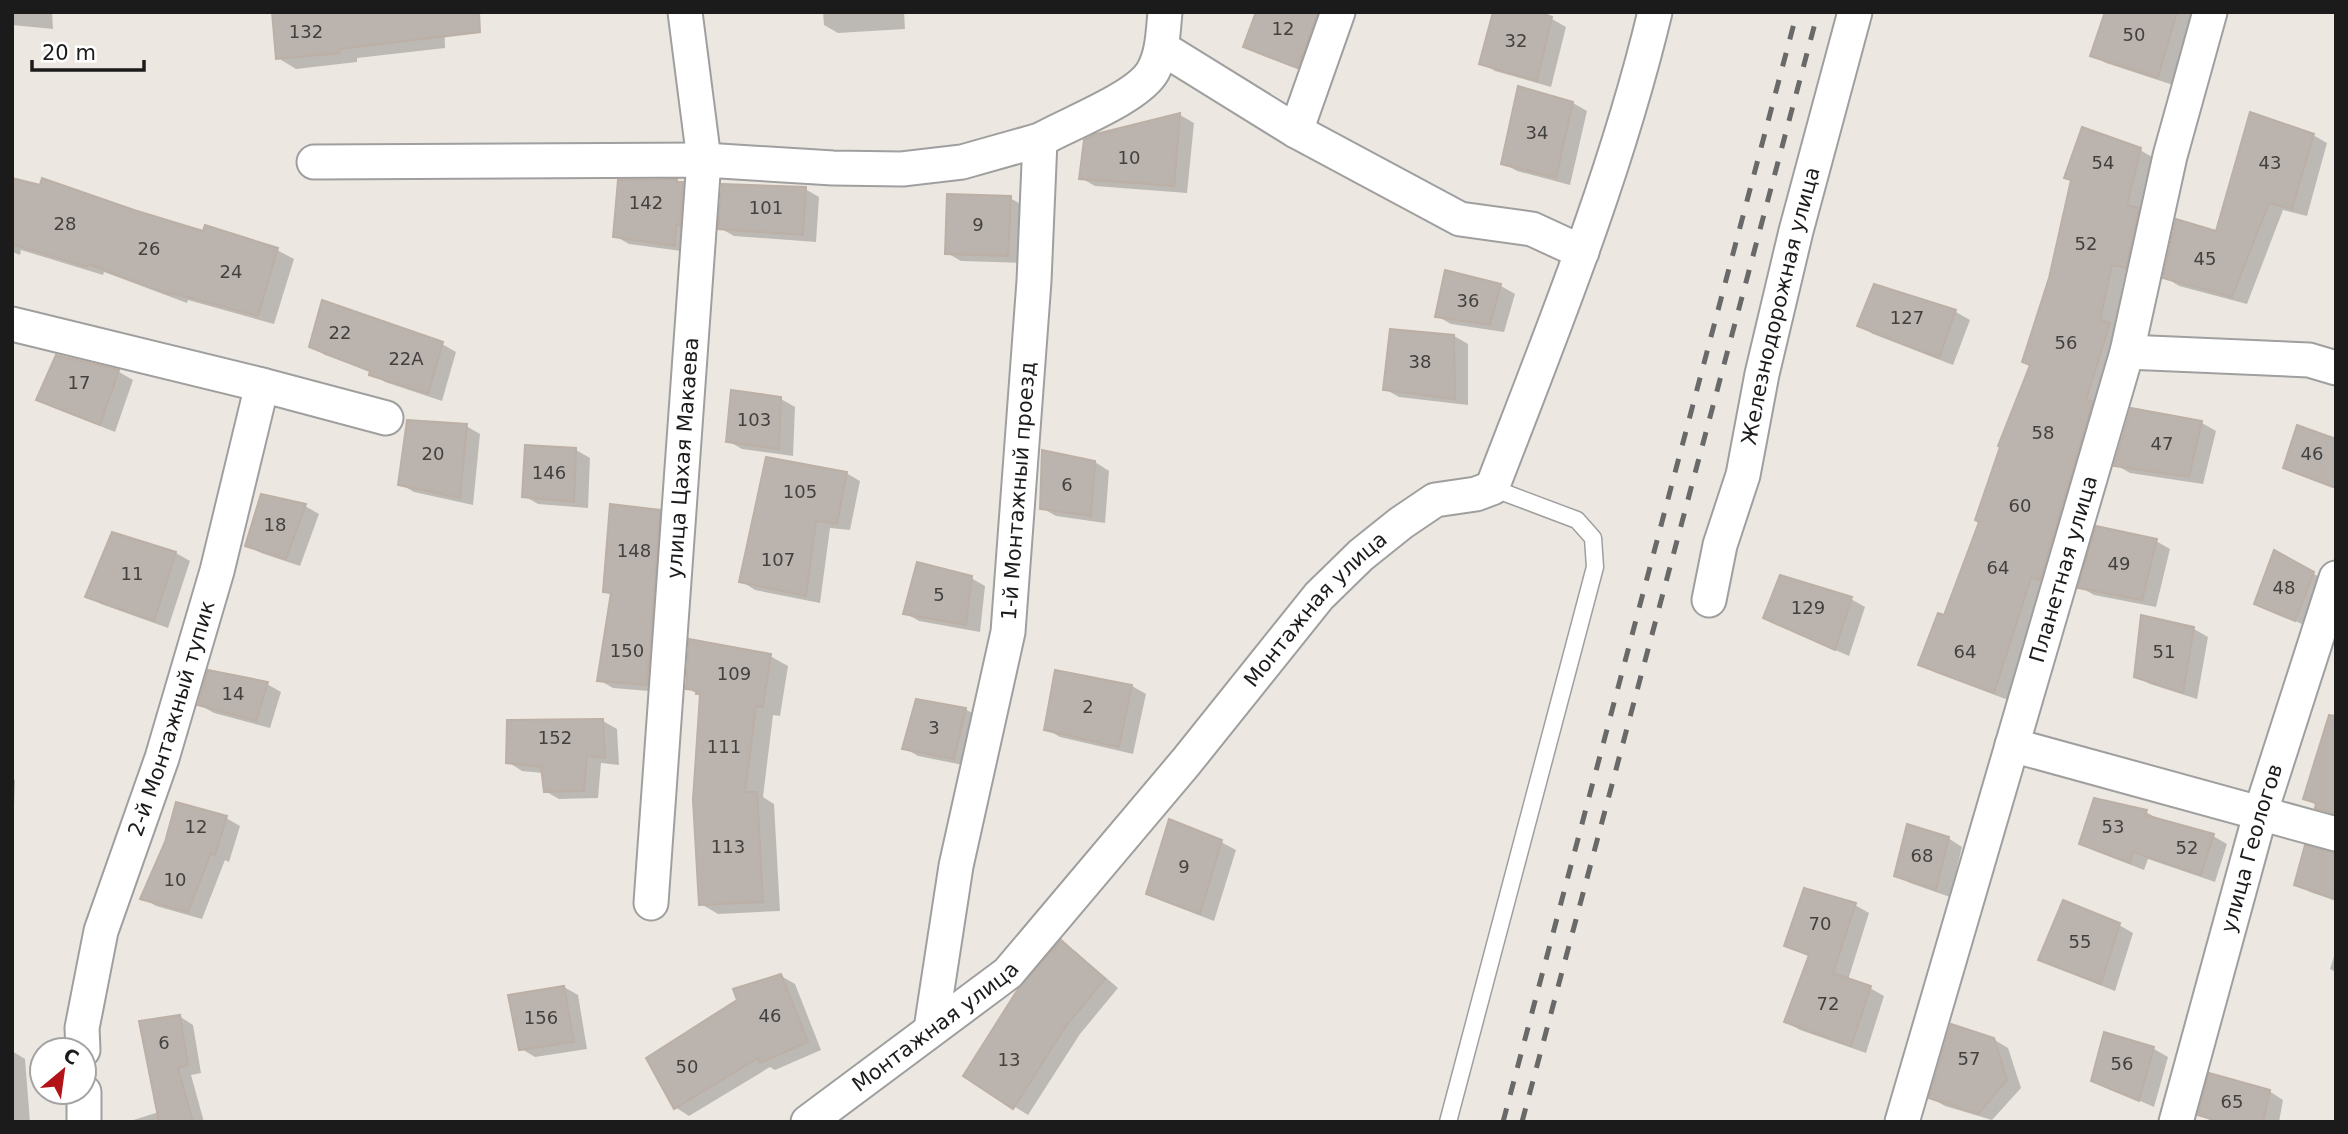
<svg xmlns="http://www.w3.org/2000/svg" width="2348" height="1134" font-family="'DejaVu Sans',sans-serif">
<rect width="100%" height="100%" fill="#ece8e1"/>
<g fill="#0003">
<path d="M12,12H52L53,29L12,25Z"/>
<path d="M444,12L445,48L357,58V62L296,69L278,58Z"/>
<path d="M823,12H904L905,29L838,33L824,25Z"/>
<path d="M1258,12H1328L1312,75L1259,54L1245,46Z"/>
<path d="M1533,12L1552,19L1566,27L1551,87L1495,71L1481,63Z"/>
<path d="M2107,12H2193L2173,85L2106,63L2092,55Z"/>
<path d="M1573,103L1587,111L1570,185L1517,171L1503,163Z"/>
<path d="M1180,115L1194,123L1187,193L1095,186L1081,178L1097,135Z"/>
<path d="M2313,135L2327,143L2307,216L2283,210L2247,304L2179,286L2165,277L2217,233Z"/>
<path d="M2140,150L2154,158L2140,275L2126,271L2114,328L2123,333L2008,700L1934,672L1920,664L1945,618Z"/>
<path d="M12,180L204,233L277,250L294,259L274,324L188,300L187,303L104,272L103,275L21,250L20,255L12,252Z"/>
<path d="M676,181L697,192L689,252L629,244L615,236Z"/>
<path d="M805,189L819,197L816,242L734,236L720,228Z"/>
<path d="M1010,198L1024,206L1022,263L961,261L947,253Z"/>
<path d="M1446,272L1501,286L1515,294L1504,332L1451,324L1437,316Z"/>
<path d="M1875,286L1956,312L1970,320L1953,365L1873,334L1860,326Z"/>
<path d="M1454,336L1468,344V405L1399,397L1385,389Z"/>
<path d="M442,344L456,352L442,401L385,382L371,372L325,355L311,346Z"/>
<path d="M57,357L119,372L133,380L115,432L52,407L38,399Z"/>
<path d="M733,392L781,399L795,407L793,456L742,449L728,441Z"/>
<path d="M2132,410L2202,423L2216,431L2203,484L2130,473L2116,465Z"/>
<path d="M466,426L480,434L473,505L414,492L400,484Z"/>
<path d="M2336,441V489L2299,475L2285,467Z"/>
<path d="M576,450L590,458L588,508L538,504L524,496Z"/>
<path d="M1095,462L1109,471L1105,523L1056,516L1042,508Z"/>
<path d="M846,473L860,481L850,530L830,528L820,603L755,590L741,581Z"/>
<path d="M305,506L319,514L300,566L261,553L247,545Z"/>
<path d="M659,511L673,520L661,692L613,688L599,680L612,596L605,591Z"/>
<path d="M113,534L176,553L190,561L168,628L101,604L87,596Z"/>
<path d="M2156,541L2170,549L2156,607L2094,595L2080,587Z"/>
<path d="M2275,552L2330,583L2315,630L2256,603Z"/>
<path d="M971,578L985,586L980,632L919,621L905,613Z"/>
<path d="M1851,599L1865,607L1849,656L1779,625Z"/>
<path d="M2143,617L2194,629L2208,637L2197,699L2150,684L2136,676Z"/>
<path d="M770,656L788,666L780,716L773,715L763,797L774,804L780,911L718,914L701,904V696L687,688Z"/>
<path d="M1057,672L1132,686L1146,694L1133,754L1060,737L1046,729Z"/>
<path d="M267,684L281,692L270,728L214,713L200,705Z"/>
<path d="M965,709L979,717L968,766L918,756L904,748Z"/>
<path d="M603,721L617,729L619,765L601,763L598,798L559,799L545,791L543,773L522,771L508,762Z"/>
<path d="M2336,732V817L2305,798Z"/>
<path d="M12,778L15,780L13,833H12Z"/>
<path d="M2146,812L2160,820L2213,836L2227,844L2215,882L2148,859L2144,870L2095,851L2081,843Z"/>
<path d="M226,818L240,826L229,862L225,860L202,919L156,906L143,898Z"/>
<path d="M1948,838L1962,847L1950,897L1910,883L1896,875Z"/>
<path d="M1221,842L1236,850L1214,921L1162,901L1148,893Z"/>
<path d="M2336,854V901L2310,892L2296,884Z"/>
<path d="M1855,905L1869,913L1848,980L1870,988L1884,996L1866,1053L1800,1030L1786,1022L1810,957L1786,945Z"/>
<path d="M2119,925L2133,933L2115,991L2054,967L2040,959Z"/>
<path d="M1061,943L1075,951L1118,988L1080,1034L1028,1115L966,1076Z"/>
<path d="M2336,950V972L2330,969Z"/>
<path d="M781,976L795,984L821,1050L775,1070L770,1067L689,1116L675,1107Z"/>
<path d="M564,987L578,995L587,1049L535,1057L520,1048Z"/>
<path d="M179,1016L193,1025L201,1073L191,1075L204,1122H127L159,1112Z"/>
<path d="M2106,1034L2154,1049L2168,1057L2154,1107L2093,1080Z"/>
<path d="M1993,1039L2008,1048L2021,1088L1992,1120L1945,1106L1931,1098Z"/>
<path d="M12,1051L25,1059L30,1122H12Z"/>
<path d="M2269,1091L2283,1100L2279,1122H2213L2200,1114Z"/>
</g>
<g fill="#bbb4ae" stroke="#bcafa5" stroke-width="2">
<path d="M272,12H479L480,32L339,49L340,53L276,59Z"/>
<path d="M1256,12H1318L1298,68L1243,47Z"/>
<path d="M1493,12H1538L1552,17L1537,81L1479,64Z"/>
<path d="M2105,12H2177L2158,78L2090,56Z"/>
<path d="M1518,86L1573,102L1556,178L1501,164Z"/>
<path d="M2250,112L2314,134L2292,209L2269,203L2232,297L2163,278L2176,219L2216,231Z"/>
<path d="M1180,113L1174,186L1079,179L1084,140L1096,134Z"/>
<path d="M2082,127L2141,148L2127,205L2139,208L2126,268L2112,265L2100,320L2110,323L2086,400L2093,401L2040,580L2031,578L1994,693L1918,665L1938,613L1944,615L1979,522L1975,520L2000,447L1998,446L2030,365L2022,362L2049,278L2071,180L2064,178Z"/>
<path d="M12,178L40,185L42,178L134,210L203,231L205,225L278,248L258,316L172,293L171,295L88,264L87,267L12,244Z"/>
<path d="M677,179V182H683L680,226L676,225L675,246L613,237L618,180Z"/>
<path d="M722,184L806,187L803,235L718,229Z"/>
<path d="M947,194L1011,196L1008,256L945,254Z"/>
<path d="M1445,270L1501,284L1490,325L1435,317Z"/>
<path d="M1874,284L1956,310L1939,358L1857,326Z"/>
<path d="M322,300L443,342L428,394L369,375L370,371L309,347Z"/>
<path d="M1390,329L1454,335L1455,399L1383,390Z"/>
<path d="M56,355L119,370L100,425L36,400Z"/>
<path d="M731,390L781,397L779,449L726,442Z"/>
<path d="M2131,408L2202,421L2189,477L2114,466Z"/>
<path d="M407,420L467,424L460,498L398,485Z"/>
<path d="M2297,425L2336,439V488L2283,468Z"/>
<path d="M525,445L576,448L574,502L522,497Z"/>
<path d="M1042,450L1095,461L1091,516L1040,509Z"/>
<path d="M766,457L847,472L837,524L816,521L806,596L739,582Z"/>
<path d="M261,494L306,504L286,559L245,546Z"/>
<path d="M610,504L660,510L647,685L597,681L611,593L603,592Z"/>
<path d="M2096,526L2157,539L2142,600L2078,588Z"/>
<path d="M112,532L176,552L154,621L85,597Z"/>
<path d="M2274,550L2314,572L2295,621L2254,604Z"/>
<path d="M917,562L972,576L966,625L903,614Z"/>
<path d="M1780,575L1852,597L1835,650L1763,618Z"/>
<path d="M2141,615L2194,627L2183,693L2134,677Z"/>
<path d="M689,639L771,654L763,707L756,706L745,792H757L763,902L699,905L693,800L700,694H696L697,690L686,689Z"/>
<path d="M208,670L268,682L256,721L198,705Z"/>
<path d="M1055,670L1132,685L1119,747L1044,730Z"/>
<path d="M916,699L966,708L954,759L902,749Z"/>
<path d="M2329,715L2336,716V814L2315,808L2316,803L2303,799Z"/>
<path d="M603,719L605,758L587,756L584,791L544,792L541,767L506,763L507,720Z"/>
<path d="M2094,798L2147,810L2145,815L2214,834L2201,875L2133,852L2130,863L2079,844Z"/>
<path d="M176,802L227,816L215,855L211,853L188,912L140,899L165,842Z"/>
<path d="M1169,819L1222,840L1200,914L1146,894Z"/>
<path d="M1907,824L1949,837L1936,890L1894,876Z"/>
<path d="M2305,845L2336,853V899L2294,885Z"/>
<path d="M1804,888L1856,903L1833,973L1871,986L1851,1046L1784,1022L1809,955L1784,946Z"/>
<path d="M2063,900L2120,923L2101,984L2038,960Z"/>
<path d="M1061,940L1105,979L1066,1026L1013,1109L963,1076L1018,989Z"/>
<path d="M781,974L808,1042L760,1063L758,1058L674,1109L646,1058L737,1000L733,989Z"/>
<path d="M564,986L574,1042L519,1050L508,995Z"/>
<path d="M180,1015L188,1065L178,1068L193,1122H159L139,1021Z"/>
<path d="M1951,1024L1994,1038L2007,1080L1978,1114L1929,1098Z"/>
<path d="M2104,1032L2154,1047L2139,1101L2091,1081Z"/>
<path d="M2209,1073L2270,1090L2263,1122H2221L2198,1115Z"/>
</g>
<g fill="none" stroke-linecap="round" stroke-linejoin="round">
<defs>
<path id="service" d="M1448,1122L1595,567L1593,538L1577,520L1492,488"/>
<g id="minor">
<path d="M1162,48L1296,131L1460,219L1532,229L1582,252"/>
<path d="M1296,131L1338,12"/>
<path d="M314,162L704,160L833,168L902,169L962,162L1040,140"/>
<path d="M12,324L262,385L386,418"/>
<path d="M2127,352L2309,360L2336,368"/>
<path id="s1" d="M1709,600L1720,545L1743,475L1762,374L1796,231L1855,12"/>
<path d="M2012,745L2336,834"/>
<path id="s2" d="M651,903L704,160L685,12"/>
<path id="s3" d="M931,1029L956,866L1008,632L1034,281L1040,140C1068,124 1138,98 1153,71C1163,53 1163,32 1165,12"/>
<path id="s4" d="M83,1050L82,1028L101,931L162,758L217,571L262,385"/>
<path d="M84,1092V1122"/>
<path id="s5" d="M808,1122L1008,973L1186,762L1319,596L1361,555L1401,523L1435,500L1476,494L1492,488C1552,332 1616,175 1655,12"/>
<path id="s6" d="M1902,1122L2127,352L2170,156L2210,12"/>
<path id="s7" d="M2176,1122L2261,811L2336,578"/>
</g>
</defs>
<use href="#service" stroke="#9f9f9f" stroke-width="19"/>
<use href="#minor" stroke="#9f9f9f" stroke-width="37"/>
<use href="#service" stroke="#fff" stroke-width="16"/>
<use href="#minor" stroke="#fff" stroke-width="33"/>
<g stroke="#696969" stroke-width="5" stroke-dasharray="14 14" stroke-linecap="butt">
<path d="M1503,1122L1797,12"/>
<path d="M1522,1122L1818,12"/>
</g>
</g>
<g text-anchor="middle" stroke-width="6" stroke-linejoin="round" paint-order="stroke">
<g font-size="18" fill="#434140">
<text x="1283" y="35">12</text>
<text x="306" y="38">132</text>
<text x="2134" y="41">50</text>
<text x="1516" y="47">32</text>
<text x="1537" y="139">34</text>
<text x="1129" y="164">10</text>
<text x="2103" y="169">54</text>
<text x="2270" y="169">43</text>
<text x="646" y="209">142</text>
<text x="766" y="214">101</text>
<text x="65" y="230">28</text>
<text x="978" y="231">9</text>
<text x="2086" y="250">52</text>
<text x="149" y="255">26</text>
<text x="2205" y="265">45</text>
<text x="231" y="278">24</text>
<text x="1468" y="307">36</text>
<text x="1907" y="324">127</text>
<text x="340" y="339">22</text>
<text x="2066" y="349">56</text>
<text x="406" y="365">22А</text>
<text x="1420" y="368">38</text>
<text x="79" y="389">17</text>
<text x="754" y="426">103</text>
<text x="2043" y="439">58</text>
<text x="2162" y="450">47</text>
<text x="433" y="460">20</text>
<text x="2312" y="460">46</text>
<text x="549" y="479">146</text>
<text x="1067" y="491">6</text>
<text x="800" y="498">105</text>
<text x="2020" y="512">60</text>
<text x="275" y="531">18</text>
<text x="634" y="557">148</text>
<text x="778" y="566">107</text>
<text x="2119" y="570">49</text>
<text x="1998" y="574">64</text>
<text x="132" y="580">11</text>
<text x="2284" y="594">48</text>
<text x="939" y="601">5</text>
<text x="1808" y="614">129</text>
<text x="627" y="657">150</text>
<text x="1965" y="658">64</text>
<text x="2164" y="658">51</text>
<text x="734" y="680">109</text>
<text x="233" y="700">14</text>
<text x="1088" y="713">2</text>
<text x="934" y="734">3</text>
<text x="555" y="744">152</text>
<text x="724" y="753">111</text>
<text x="196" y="833">12</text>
<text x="2113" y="833">53</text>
<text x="728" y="853">113</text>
<text x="2187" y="854">52</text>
<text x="1922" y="862">68</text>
<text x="1184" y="873">9</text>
<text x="175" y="886">10</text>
<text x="1820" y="930">70</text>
<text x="2080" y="948">55</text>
<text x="1828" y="1010">72</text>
<text x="770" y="1022">46</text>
<text x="541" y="1024">156</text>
<text x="164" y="1049">6</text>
<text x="1969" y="1065">57</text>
<text x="1009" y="1066">13</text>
<text x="2122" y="1070">56</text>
<text x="687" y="1073">50</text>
<text x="2232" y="1108">65</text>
</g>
<g font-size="21" fill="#1b1b1b" stroke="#fff">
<text dy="7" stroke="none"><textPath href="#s1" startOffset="303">Железнодорожная улица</textPath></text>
<text dy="7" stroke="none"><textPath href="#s2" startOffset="446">улица Цахая Макаева</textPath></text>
<text dy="7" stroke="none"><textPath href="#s3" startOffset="546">1-й Монтажный проезд</textPath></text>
<text dy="7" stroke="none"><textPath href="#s6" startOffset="576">Планетная улица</textPath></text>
<text dy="7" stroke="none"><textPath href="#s5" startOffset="726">Монтажная улица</textPath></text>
<text dy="7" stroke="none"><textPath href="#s4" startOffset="345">2-й Монтажный тупик</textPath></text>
<text dy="7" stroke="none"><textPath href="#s7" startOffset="284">улица Геологов</textPath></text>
<text dy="7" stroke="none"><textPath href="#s5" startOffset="159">Монтажная улица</textPath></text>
</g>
</g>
<rect width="2348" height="1134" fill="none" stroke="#1b1b1b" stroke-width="28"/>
<g transform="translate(63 1071) rotate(29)"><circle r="33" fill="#ffffff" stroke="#a4a4a4" stroke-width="2"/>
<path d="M0-5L12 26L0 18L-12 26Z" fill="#b31316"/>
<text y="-10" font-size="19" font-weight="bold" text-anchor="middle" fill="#1b1b1b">С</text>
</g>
<path d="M32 60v10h112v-10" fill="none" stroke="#1b1b1b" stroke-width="3.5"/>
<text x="42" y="60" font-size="21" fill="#1b1b1b" stroke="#ffffff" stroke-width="5" paint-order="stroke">20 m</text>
</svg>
